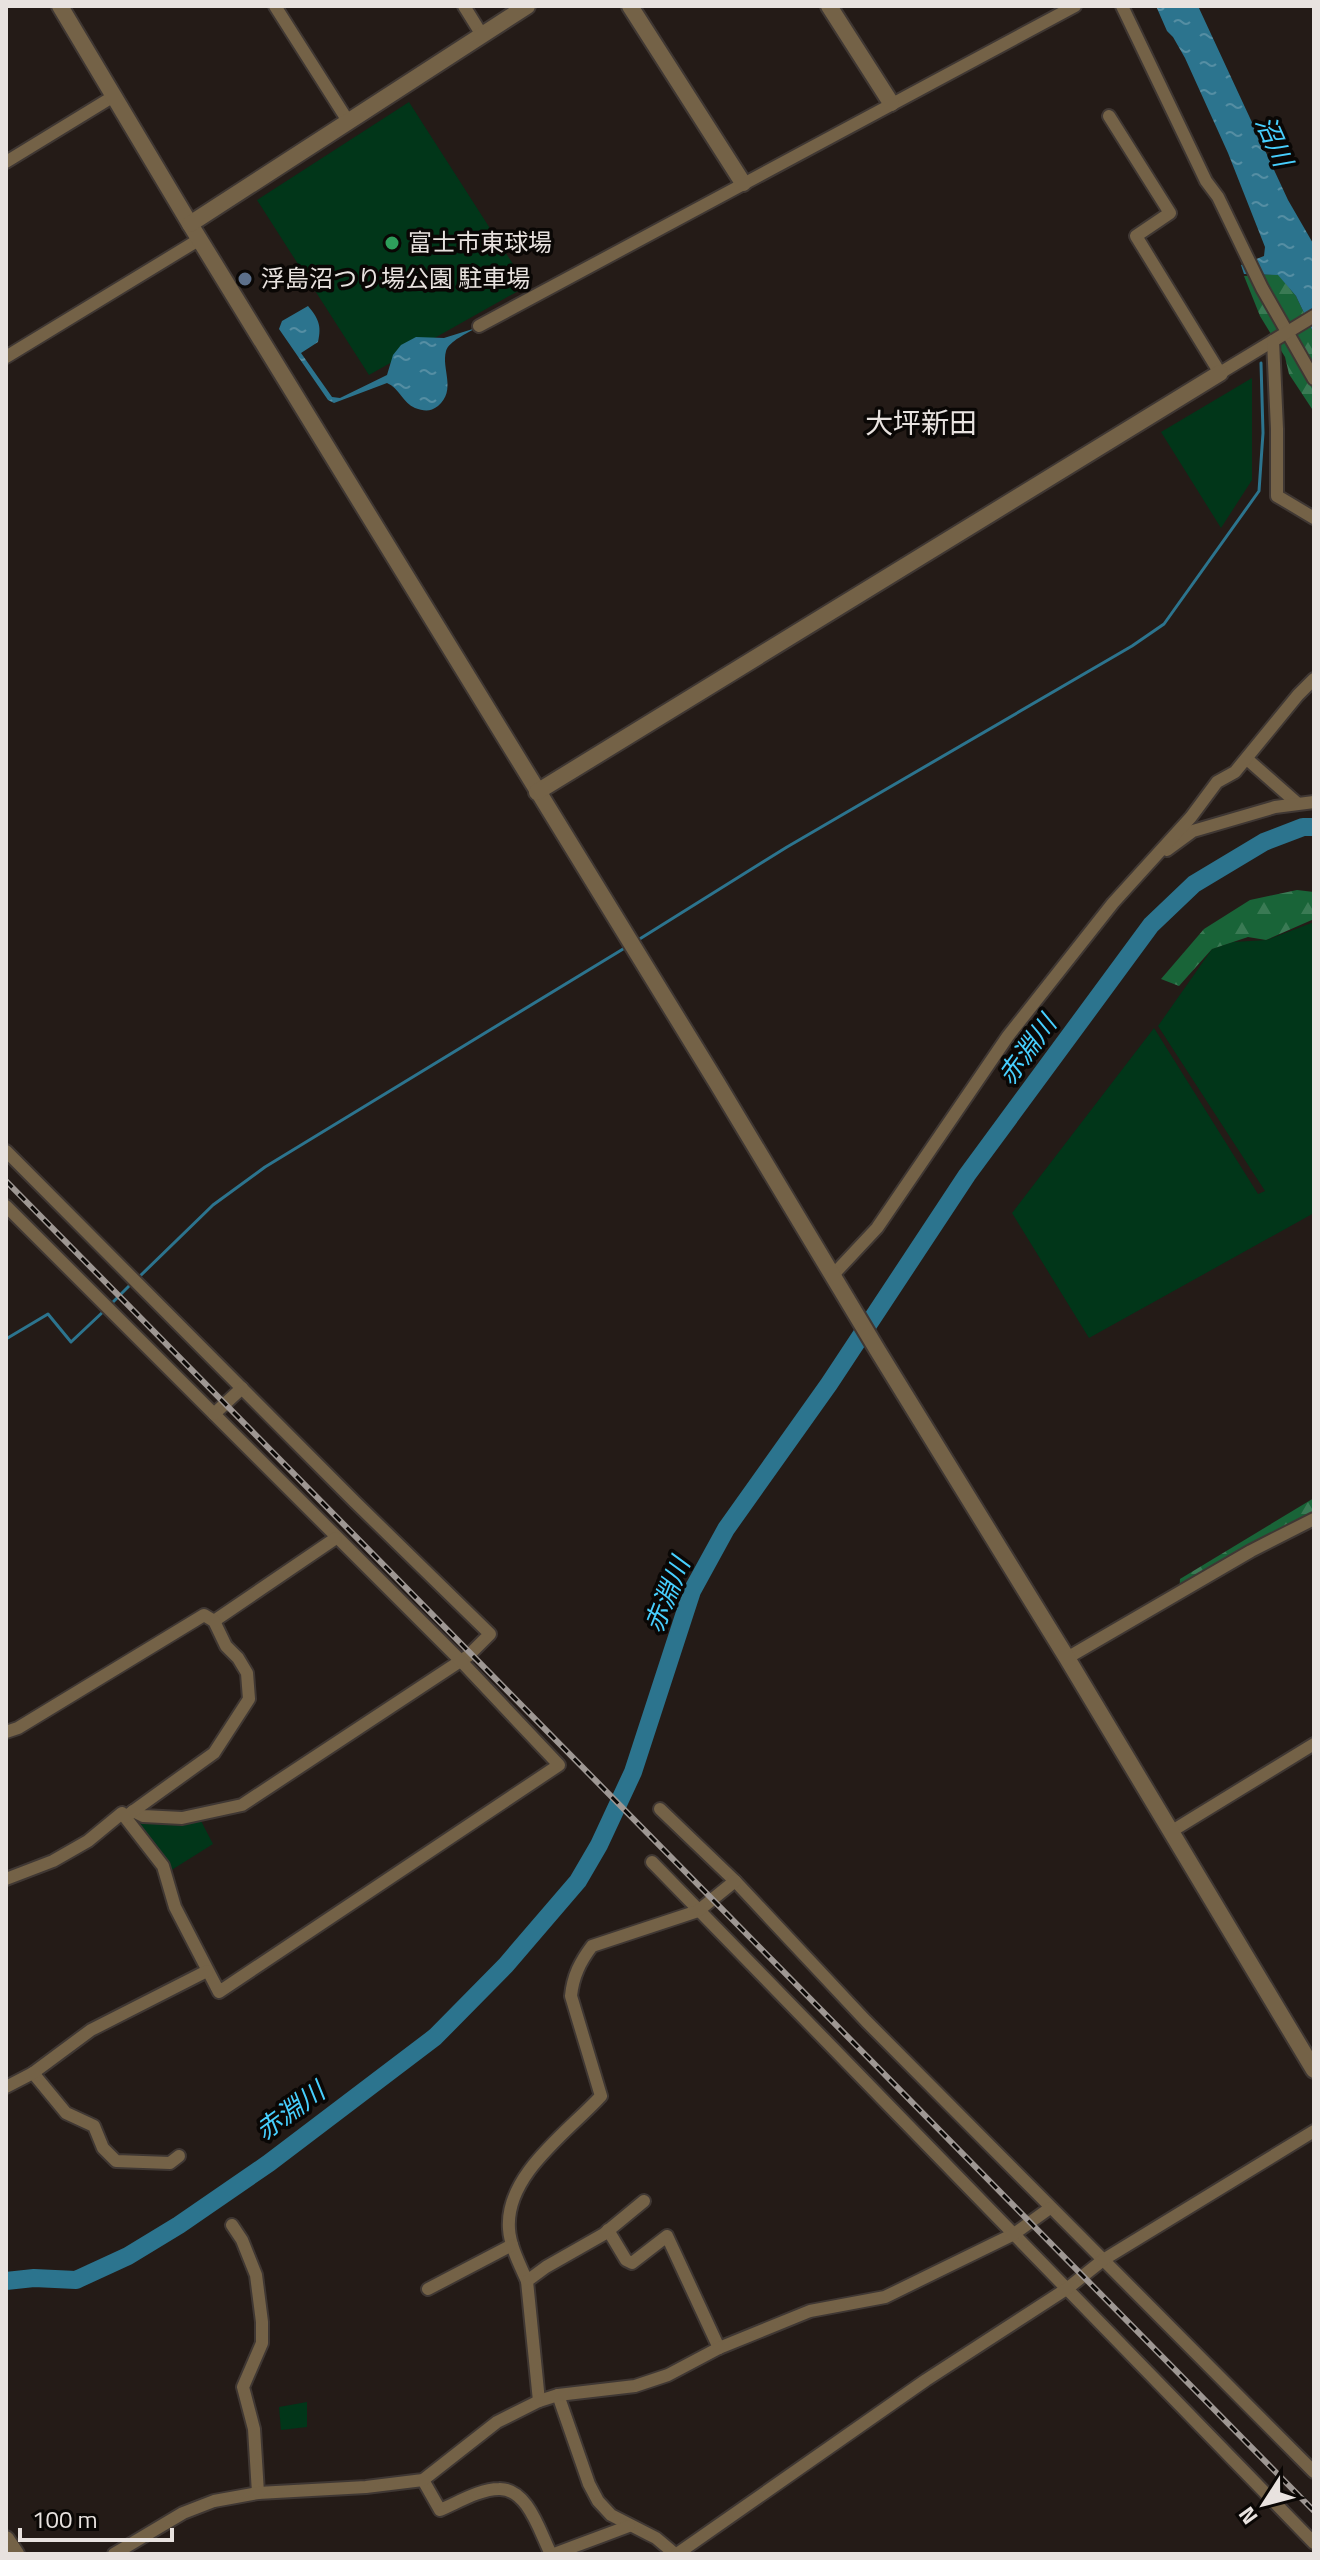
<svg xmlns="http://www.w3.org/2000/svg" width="1320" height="2560" font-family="'Titillium Web','Noto Sans JP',sans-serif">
<defs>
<pattern id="forest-firs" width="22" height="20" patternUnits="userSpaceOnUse" patternTransform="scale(2)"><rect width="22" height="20" fill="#196438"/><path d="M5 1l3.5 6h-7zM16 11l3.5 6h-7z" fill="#3a7a54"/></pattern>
<pattern id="water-ripples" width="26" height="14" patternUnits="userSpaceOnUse" patternTransform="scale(2)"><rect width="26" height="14" fill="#2c748e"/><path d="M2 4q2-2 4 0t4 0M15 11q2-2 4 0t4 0" fill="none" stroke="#558ea3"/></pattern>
</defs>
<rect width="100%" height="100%" fill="#241b17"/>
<g fill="#013619">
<path d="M409,102L527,286L369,375L257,200Z"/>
<path d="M1252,378V480L1221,528L1161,432Z"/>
<path d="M1314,922V1213L1089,1338L1012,1213L1154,1028L1258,1194L1265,1191L1158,1026L1212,949L1233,942L1267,940Z"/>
<path d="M125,1817L200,1819L213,1844L170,1871Z"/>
<path d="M307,2402V2427L281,2430L279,2407Z"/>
</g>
<g fill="url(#forest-firs)">
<path d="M1278,274L1296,296L1314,334V412L1289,374L1285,357L1260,316L1244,276Z"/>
<path d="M1297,890L1314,892V919L1266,940L1248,937L1212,949L1179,986L1161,979L1204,929L1250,900Z"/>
<path d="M1314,1498V1523L1179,1594L1180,1579Z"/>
</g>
<g fill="url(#water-ripples)">
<path d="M1156,6H1198L1288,200L1314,245V334L1296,296L1278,275L1244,274L1241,265L1264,256L1265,247L1228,153L1185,58L1173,37L1167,31Z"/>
<path d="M308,306C318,318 322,325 318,342L301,353L332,397L340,398L387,375L393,355L401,345L416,337L444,338L476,328C468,333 449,341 446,351C441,369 457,390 438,406C430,412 424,411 415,408C403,403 399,388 387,383L334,403L328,400L279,329L282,321Z"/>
</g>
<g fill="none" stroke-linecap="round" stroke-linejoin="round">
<g stroke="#2c748e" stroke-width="3">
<path d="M638,940L787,847L1132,646L1164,624L1259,491L1263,433L1261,363"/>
<path d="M139,1277L213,1205L265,1167L628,946"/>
<path d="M110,1305L133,1282"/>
<path d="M6,1339L48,1314L71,1342L105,1310"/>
</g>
<path stroke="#2c748e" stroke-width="18" d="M6,2281L34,2278L76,2280L128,2256L179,2225L269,2163L435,2037L506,1965L578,1881L599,1845L633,1772L692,1591L726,1529L829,1384L967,1175L1151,925L1194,884L1264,842L1303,827H1314"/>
<defs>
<g id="minor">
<path d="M275,6L348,121"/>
<path d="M464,6L482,35"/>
<path d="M1122,6L1206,181L1218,197L1262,288L1314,379"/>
<path d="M1109,116L1170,213L1136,236L1220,373L1314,316"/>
<path d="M6,162L114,96"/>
<path d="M479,326L1075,6"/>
<path d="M1273,341L1277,429V496L1314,518"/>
<path d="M6,357L200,239"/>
<path d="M1247,759L1297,803"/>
<path d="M1167,850L1193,831L1275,807L1314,802"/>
<path d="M6,1151L355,1502L490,1634L468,1656L242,1805L182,1818L143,1816L133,1811"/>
<path d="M6,1206L460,1660L559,1765L219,1992L175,1907L163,1866L125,1817"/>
<path d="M832,1276L877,1228L1008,1036L1113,903L1191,817L1217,782L1235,772L1298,695L1314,679"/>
<path d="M214,1414L242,1388"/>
<path d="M214,1621L336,1538"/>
<path d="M1067,1658L1251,1551L1314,1519"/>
<path d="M6,1732L18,1728L204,1615L214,1621L226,1646L238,1658L247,1673L249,1699L214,1753L125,1817L122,1813L88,1841L53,1861L6,1879"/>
<path d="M660,1809L735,1881L866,2021L1314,2472"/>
<path d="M1172,1831L1314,1744"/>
<path d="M652,1862L1314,2543"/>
<path d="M33,2073L66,2113L94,2126L103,2148L116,2161L170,2163L179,2156"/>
<path d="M6,2087L33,2073L91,2030L207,1971"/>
<path d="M232,2225L242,2240L256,2275L262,2322V2343L243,2387L254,2429L258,2493"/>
<path d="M608,2230L626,2260L632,2263L667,2236L719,2348"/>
<path d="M527,2281C520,2265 510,2246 509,2229C505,2175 568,2132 601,2096L571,1996C573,1976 580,1962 592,1946L698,1911L735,1881"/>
<path d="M428,2289L512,2245"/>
<path d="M558,2395L589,2484L598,2501L611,2515L656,2538L675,2554"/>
<path d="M539,2401L527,2281L546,2267L604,2234L644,2201"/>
<path d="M423,2480L440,2510C457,2503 480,2489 499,2489C528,2488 540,2533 551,2554"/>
<path d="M114,2554L183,2513L214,2501L258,2493L366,2487L423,2480L497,2422L539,2401L558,2395L635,2386L668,2375L719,2348L810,2311L885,2297L1014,2234L1050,2208"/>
<path d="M554,2554L629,2526"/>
<path d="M677,2554L926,2380L1068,2288L1103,2260L1314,2131"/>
</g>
<g id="tertiary">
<path d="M60,6L190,224L717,1083L878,1351L1067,1658L1314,2070"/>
<path d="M630,6L743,183"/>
<path d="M829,6L891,103"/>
<path d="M190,224L527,6"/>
<path d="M537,792L1220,373"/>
<path d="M6,2539L16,2554"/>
</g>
</defs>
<use href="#minor" stroke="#3f3733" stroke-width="16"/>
<use href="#tertiary" stroke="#3f3733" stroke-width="20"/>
<use href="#minor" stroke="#746247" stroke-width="12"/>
<use href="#tertiary" stroke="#746247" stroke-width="16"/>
<defs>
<path id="rail" d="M6,1181L1314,2511"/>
</defs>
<use href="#rail" stroke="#9e9793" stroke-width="6"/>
<use href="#rail" stroke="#0a0705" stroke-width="3" stroke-dasharray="9" stroke-linecap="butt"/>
</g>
<circle fill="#2e9e5b" stroke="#0a0705" stroke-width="3" cx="392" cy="243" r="8"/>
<circle fill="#5c6f8a" stroke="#0a0705" stroke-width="3" cx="245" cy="279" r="8"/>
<g text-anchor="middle" stroke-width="7" stroke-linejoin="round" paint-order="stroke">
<g font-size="24" fill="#e8e2df" stroke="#0a0705" text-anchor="start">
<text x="408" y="251">富士市東球場</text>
<text x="261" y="287">浮島沼つり場公園 駐車場</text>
</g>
<g font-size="26" font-style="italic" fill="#47cffe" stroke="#0a0705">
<text transform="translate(1274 141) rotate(66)" y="9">沼川</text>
<text transform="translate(1027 1050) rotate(-54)" y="9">赤淵川</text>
<text transform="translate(667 1595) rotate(-68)" y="9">赤淵川</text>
<text transform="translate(290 2111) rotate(-36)" y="9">赤淵川</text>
</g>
<g font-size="28" fill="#e8e2df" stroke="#0a0705">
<text x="921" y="433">大坪新田</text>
</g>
</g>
<rect width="1320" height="2560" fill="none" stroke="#e8e2df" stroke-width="16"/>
<g transform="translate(1264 2504) rotate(234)" stroke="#0a0705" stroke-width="6" paint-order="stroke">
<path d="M0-6L14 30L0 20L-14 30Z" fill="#e8e2df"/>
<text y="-12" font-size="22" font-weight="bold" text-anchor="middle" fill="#e8e2df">N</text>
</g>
<path d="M20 2528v12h152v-12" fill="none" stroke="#e8e2df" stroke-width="4"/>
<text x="32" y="2528" font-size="24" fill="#e8e2df" stroke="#0a0705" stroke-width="6" paint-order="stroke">100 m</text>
</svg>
